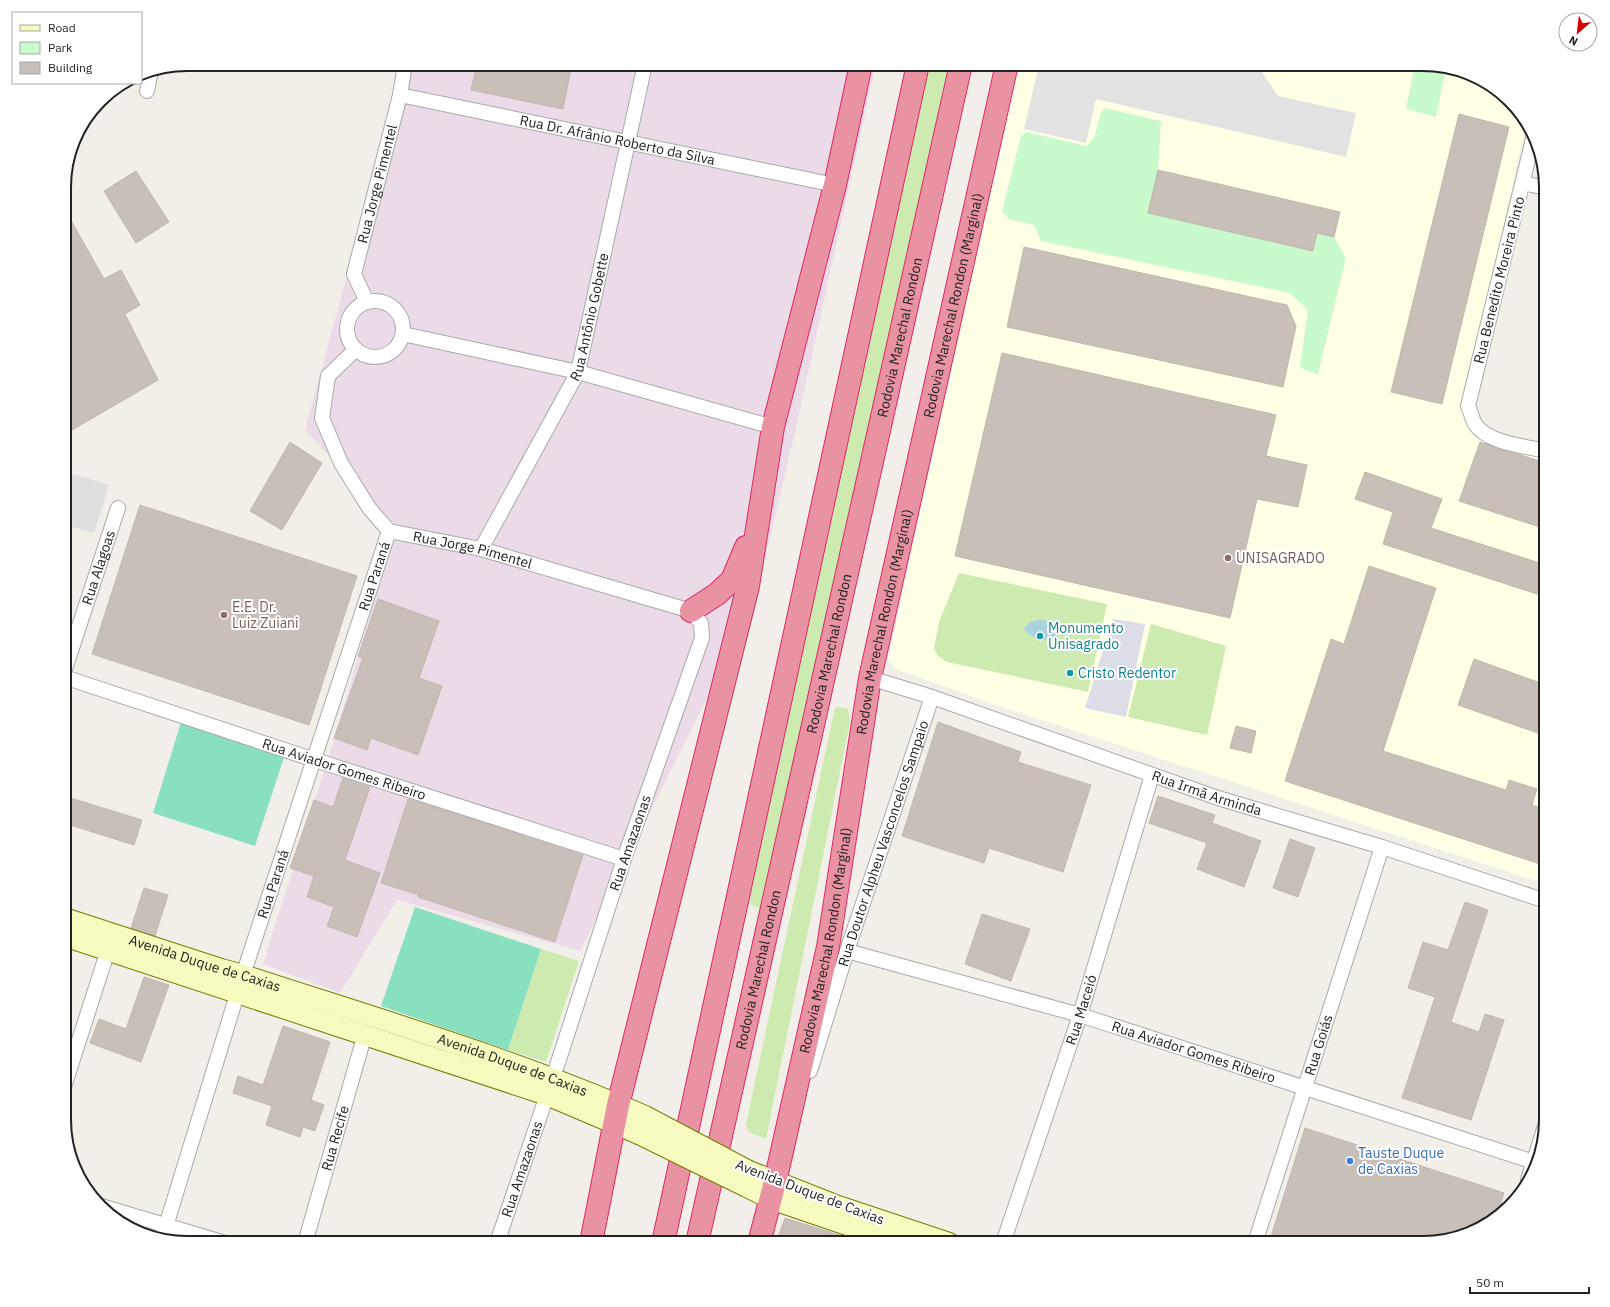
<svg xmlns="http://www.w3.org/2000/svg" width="1610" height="1307" font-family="'IBM Plex Sans',sans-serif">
<rect width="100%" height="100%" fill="#f2efe9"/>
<path fill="#e0dfdf" d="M64,471L109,485L94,533L64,525Z"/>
<path fill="#ebdbe8" d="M398,64H876L797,423L754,606L580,951L397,900L340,993L263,964L336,733L396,526L305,430L385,135Z"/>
<path fill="#ffffe5" d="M1018,64H1423L1462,71L1504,94L1526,124L1463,409L1483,437L1546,455V884L999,706L896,669L888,660Z"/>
<g fill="#cdebb0">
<path d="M927,64H950L763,910L741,900Z"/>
<path d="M959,573L1107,604L1088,692L947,662L938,656L934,649L939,622Z"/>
<path d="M1151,624L1226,646L1207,735L1128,717Z"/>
<path d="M835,707L848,709L850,722L766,1139L749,1132L746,1124Z"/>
<path d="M541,949L579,961L546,1062L508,1050Z"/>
</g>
<g fill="#c8facc">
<path d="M1415,64L1446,68L1436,117L1406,109Z"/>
<path d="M1105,108L1161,121L1158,170L1148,213L1313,251L1317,233L1334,237L1346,258L1318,374L1305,370L1300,366L1308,310L1290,293L1041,241L1034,225L1009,219L1002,211L1021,136L1027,132L1086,146C1101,136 1094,120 1105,108Z"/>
</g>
<g fill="#88e0be">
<path d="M182,719L285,754L255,846L153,813Z"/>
<path d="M415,907L541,949L508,1050L381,1006Z"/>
</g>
<path fill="#e2e2e2" d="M1039,64H1226L1262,72L1278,96L1356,113L1346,157L1096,99L1086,143L1024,129Z"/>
<path fill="#dddde8" d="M1113,619L1145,624L1126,717L1085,708Z"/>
<path fill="#aad3df" d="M1041,620L1055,623L1064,631C1052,643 1035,643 1024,629L1025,627L1032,621Z"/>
<g fill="#c7bfb8" stroke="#c4b6ab">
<path d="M477,64H572L563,109L471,90Z"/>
<path d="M1459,114L1509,127L1442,404L1391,392Z"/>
<path d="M1158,170L1340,212L1334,237L1317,233L1313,251L1148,213Z"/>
<path d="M136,171L169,222L136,243L104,191Z"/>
<path d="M64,208L104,279L121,270L140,305L125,314L158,380L72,430L64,417Z"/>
<path d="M1024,247L1287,305L1296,326L1283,387L1007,327Z"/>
<path d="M1002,353L1276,415L1266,456L1307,465L1298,507L1257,499L1230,618L955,556Z"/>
<path d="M290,442L322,463L282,530L250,511Z"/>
<path d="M1480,442L1546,463V529L1459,501Z"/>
<path d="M1365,472L1442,499L1431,528L1546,565V597L1383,544L1393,512L1355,499Z"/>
<path d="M140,505L357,576L309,725L92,654Z"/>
<path d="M1369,566L1436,588L1383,751L1506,790L1509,780L1537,789L1532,805L1546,810V866L1285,781L1331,639L1344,644Z"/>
<path d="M378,599L439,621L419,678L442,686L418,755L371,738L367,750L334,738L363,658L358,656Z"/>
<path d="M1474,659L1546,685V736L1458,705Z"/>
<path d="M938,722L1021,752L1018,762L1091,785L1063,872L989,848L984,863L902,836Z"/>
<path d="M1236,726L1256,731L1251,753L1230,748Z"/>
<path d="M343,778L370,787L345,860L380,873L357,937L327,926L334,907L307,897L314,876L290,868L314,800L333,807Z"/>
<path d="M64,796L142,820L134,845L64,823Z"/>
<path d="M1158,796L1215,815L1212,823L1261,841L1244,887L1197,869L1207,843L1149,823Z"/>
<path d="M408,799L583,855L555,942L418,897L419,895L381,883Z"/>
<path d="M1290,839L1315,848L1298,897L1273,888Z"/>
<path d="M144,888L168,895L155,936L131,928Z"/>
<path d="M1465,902L1488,910L1451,1022L1479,1032L1485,1014L1504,1020L1471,1120L1402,1098L1435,997L1408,988L1423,942L1448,950Z"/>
<path d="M982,914L1030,929L1011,981L965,964Z"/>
<path d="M144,977L169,985L141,1062L90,1043L99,1019L126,1029Z"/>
<path d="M283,1026L330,1042L311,1100L324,1105L315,1131L303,1127L300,1137L266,1125L272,1106L233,1093L238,1076L263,1085Z"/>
<path d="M1305,1128L1504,1193L1497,1215L1477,1230L1422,1243H1269Z"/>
<path d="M785,1218L855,1240L854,1243H776Z"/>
</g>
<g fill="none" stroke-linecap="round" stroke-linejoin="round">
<defs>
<g id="street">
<path d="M147,91L151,71"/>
<path id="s1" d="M400,95L835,185"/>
<path d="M1534,135L1468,406C1471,412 1472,419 1475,424C1487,443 1525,446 1546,451"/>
<path d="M1523,183L1546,188"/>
<circle cx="375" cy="329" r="28"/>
<path id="s2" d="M367,302L354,274L400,95L405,64"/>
<path d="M403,334L578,372L773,427"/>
<path id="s3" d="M355,350L328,376L322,418L341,463L369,508L389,531L481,549L691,611L701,623L702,638L624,859L553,1078"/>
<path id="s4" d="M481,549L578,372L645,64"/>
<path id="s5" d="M64,672L118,508"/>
<path id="s6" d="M64,677L315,760L624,859"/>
<path id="s7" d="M870,678L932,697L1218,798L1382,847L1546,901"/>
<path id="s8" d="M847,951L1080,1015L1537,1163"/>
<path id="s9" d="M810,1071L847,951L932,697"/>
<path d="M64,1087L108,950"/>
<path d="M1528,1180L1545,1126"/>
<path d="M101,1206L225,1243"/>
<path id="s10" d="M162,1239L243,975L389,531"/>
<path id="s11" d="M305,1243L365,1034"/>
<path id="s12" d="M497,1243L547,1095"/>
<path id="s13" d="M1003,1243L1080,1015L1152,775"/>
<path id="s14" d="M1255,1243L1382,847"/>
</g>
<g id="secondary">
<path id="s15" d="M64,918L221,969L243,975C378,1019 515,1059 645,1116"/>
<path d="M64,936L547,1095L639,1134"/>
<path d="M749,1171L838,1206L949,1243"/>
<path d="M747,1187L771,1199L900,1243"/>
</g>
<g id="highway">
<path d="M691,611L717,594L732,580L746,547"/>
<path d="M591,1243L618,1105L748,586L773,427L835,185L861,64"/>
<path d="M663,1243L918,64"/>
<path id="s16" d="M697,1243L961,64"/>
<path id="s17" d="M759,1243L775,1182L828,947L870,678L1007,64"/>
</g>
</defs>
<use href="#street" stroke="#a9a9a9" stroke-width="16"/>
<use href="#secondary" stroke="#707d05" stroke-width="22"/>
<use href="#highway" stroke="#dc2a67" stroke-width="24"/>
<use href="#street" stroke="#fff" stroke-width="14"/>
<use href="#secondary" stroke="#f7fabf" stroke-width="20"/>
<use href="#highway" stroke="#e892a2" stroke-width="22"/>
<defs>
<g id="secondary-bridge">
<path d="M645,1116L749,1171"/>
<path d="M639,1134L747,1187"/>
</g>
</defs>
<use href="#secondary-bridge" stroke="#707d05" stroke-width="22" stroke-linecap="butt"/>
<use href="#secondary-bridge" stroke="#f7fabf" stroke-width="20"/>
</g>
<g fill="#8d6e63" stroke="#fff" stroke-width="1.5">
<circle cx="1228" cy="558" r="4"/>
<circle cx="224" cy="615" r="4"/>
</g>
<g fill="#0f9aa8" stroke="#fff" stroke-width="1.5">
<circle cx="1040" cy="636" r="4"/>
<circle cx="1070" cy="673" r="4"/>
</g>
<circle fill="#3f7fe0" stroke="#fff" stroke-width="1.5" cx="1350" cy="1161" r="4"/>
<g text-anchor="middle" stroke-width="4" stroke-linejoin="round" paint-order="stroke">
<g font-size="14" fill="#222" stroke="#fff">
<text dy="5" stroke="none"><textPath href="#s1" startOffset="222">Rua Dr. Afrânio Roberto da Silva</textPath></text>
<text dy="5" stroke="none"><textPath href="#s2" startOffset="124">Rua Jorge Pimentel</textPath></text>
<text transform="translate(1499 280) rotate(-76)" y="5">Rua Benedito Moreira Pinto</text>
<text dy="5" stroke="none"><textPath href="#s17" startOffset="958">Rodovia Marechal Rondon (Marginal)</textPath></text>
<text dy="5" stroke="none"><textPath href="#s4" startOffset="258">Rua Antônio Gobette</textPath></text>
<text dy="5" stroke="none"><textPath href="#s16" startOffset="928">Rodovia Marechal Rondon</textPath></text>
<text dy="5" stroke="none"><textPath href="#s3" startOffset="298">Rua Jorge Pimentel</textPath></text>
<text dy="5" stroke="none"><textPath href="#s5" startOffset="110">Rua Alagoas</textPath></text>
<text dy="5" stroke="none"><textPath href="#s10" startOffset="696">Rua Paraná</textPath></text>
<text dy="5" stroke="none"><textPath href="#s17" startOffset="634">Rodovia Marechal Rondon (Marginal)</textPath></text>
<text dy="5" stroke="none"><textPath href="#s16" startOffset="604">Rodovia Marechal Rondon</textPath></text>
<text dy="5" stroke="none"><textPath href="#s6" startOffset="295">Rua Aviador Gomes Ribeiro</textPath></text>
<text dy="5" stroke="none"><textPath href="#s7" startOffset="356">Rua Irmã Arminda</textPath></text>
<text transform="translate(630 843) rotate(-71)" y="5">Rua Amazaonas</text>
<text dy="5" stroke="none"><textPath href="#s9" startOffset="239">Rua Doutor Alpheu Vasconcelos Sampaio</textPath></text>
<text dy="5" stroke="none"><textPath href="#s10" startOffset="372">Rua Paraná</textPath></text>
<text dy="5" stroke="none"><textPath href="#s17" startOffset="310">Rodovia Marechal Rondon (Marginal)</textPath></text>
<text dy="5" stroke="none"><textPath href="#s15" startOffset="148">Avenida Duque de Caxias</textPath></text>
<text dy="5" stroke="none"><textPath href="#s16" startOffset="280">Rodovia Marechal Rondon</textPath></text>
<text dy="5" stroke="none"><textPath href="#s13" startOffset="246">Rua Maceió</textPath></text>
<text dy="5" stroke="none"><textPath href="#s14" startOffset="208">Rua Goiás</textPath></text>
<text dy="5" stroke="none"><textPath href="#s8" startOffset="361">Rua Aviador Gomes Ribeiro</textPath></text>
<text dy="5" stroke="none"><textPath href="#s15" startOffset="472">Avenida Duque de Caxias</textPath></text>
<text dy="5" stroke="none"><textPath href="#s11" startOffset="109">Rua Recife</textPath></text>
<text dy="5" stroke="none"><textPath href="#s12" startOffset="78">Rua Amazaonas</textPath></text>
<text transform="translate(810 1192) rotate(21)" y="5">Avenida Duque de Caxias</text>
</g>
<g font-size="14" fill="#785e54" stroke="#fff" text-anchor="start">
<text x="1236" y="563">UNISAGRADO</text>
<text x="232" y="612">E.E. Dr.<tspan x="232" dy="16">Luiz Zuiani</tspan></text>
</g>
<g font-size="14" fill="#0d838f" stroke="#fff" text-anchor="start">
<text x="1048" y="633">Monumento<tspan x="1048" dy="16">Unisagrado</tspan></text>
<text x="1078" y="678">Cristo Redentor</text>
</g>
<g font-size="14" fill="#366cbe" stroke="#fff" text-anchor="start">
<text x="1358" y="1158">Tauste Duque<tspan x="1358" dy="16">de Caxias</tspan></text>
</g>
</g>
<path d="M0 0H1610V1307H0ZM187 71H1423A116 116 0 0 1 1539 187V1120A116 116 0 0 1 1423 1236H187A116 116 0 0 1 71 1120V187A116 116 0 0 1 187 71Z" fill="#fff" fill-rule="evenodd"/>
<path fill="none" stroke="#222" stroke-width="2" d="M187 71H1423A116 116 0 0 1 1539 187V1120A116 116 0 0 1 1423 1236H187A116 116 0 0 1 71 1120V187A116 116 0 0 1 187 71Z"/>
<rect x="12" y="12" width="130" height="72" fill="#ffffff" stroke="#a7a7a7"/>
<rect x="20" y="25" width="20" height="6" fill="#f7fabf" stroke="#a7a7a7"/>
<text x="48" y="32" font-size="12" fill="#222222">Road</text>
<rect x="20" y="42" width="20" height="12" fill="#c8facc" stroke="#a7a7a7"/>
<text x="48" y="52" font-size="12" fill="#222222">Park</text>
<rect x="20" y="62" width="20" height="12" fill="#c7bfb8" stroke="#a7a7a7"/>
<text x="48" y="72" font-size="12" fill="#222222">Building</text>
<g transform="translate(1578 32) rotate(208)"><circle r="19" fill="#ffffff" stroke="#a7a7a7"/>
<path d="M0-3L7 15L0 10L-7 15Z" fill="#d40000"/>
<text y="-6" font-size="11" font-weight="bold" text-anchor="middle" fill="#222222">N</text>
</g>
<path d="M1470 1287v6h119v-6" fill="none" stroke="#222222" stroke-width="2"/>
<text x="1476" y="1287" font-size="12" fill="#222222" stroke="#ffffff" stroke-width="3" paint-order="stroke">50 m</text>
</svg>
